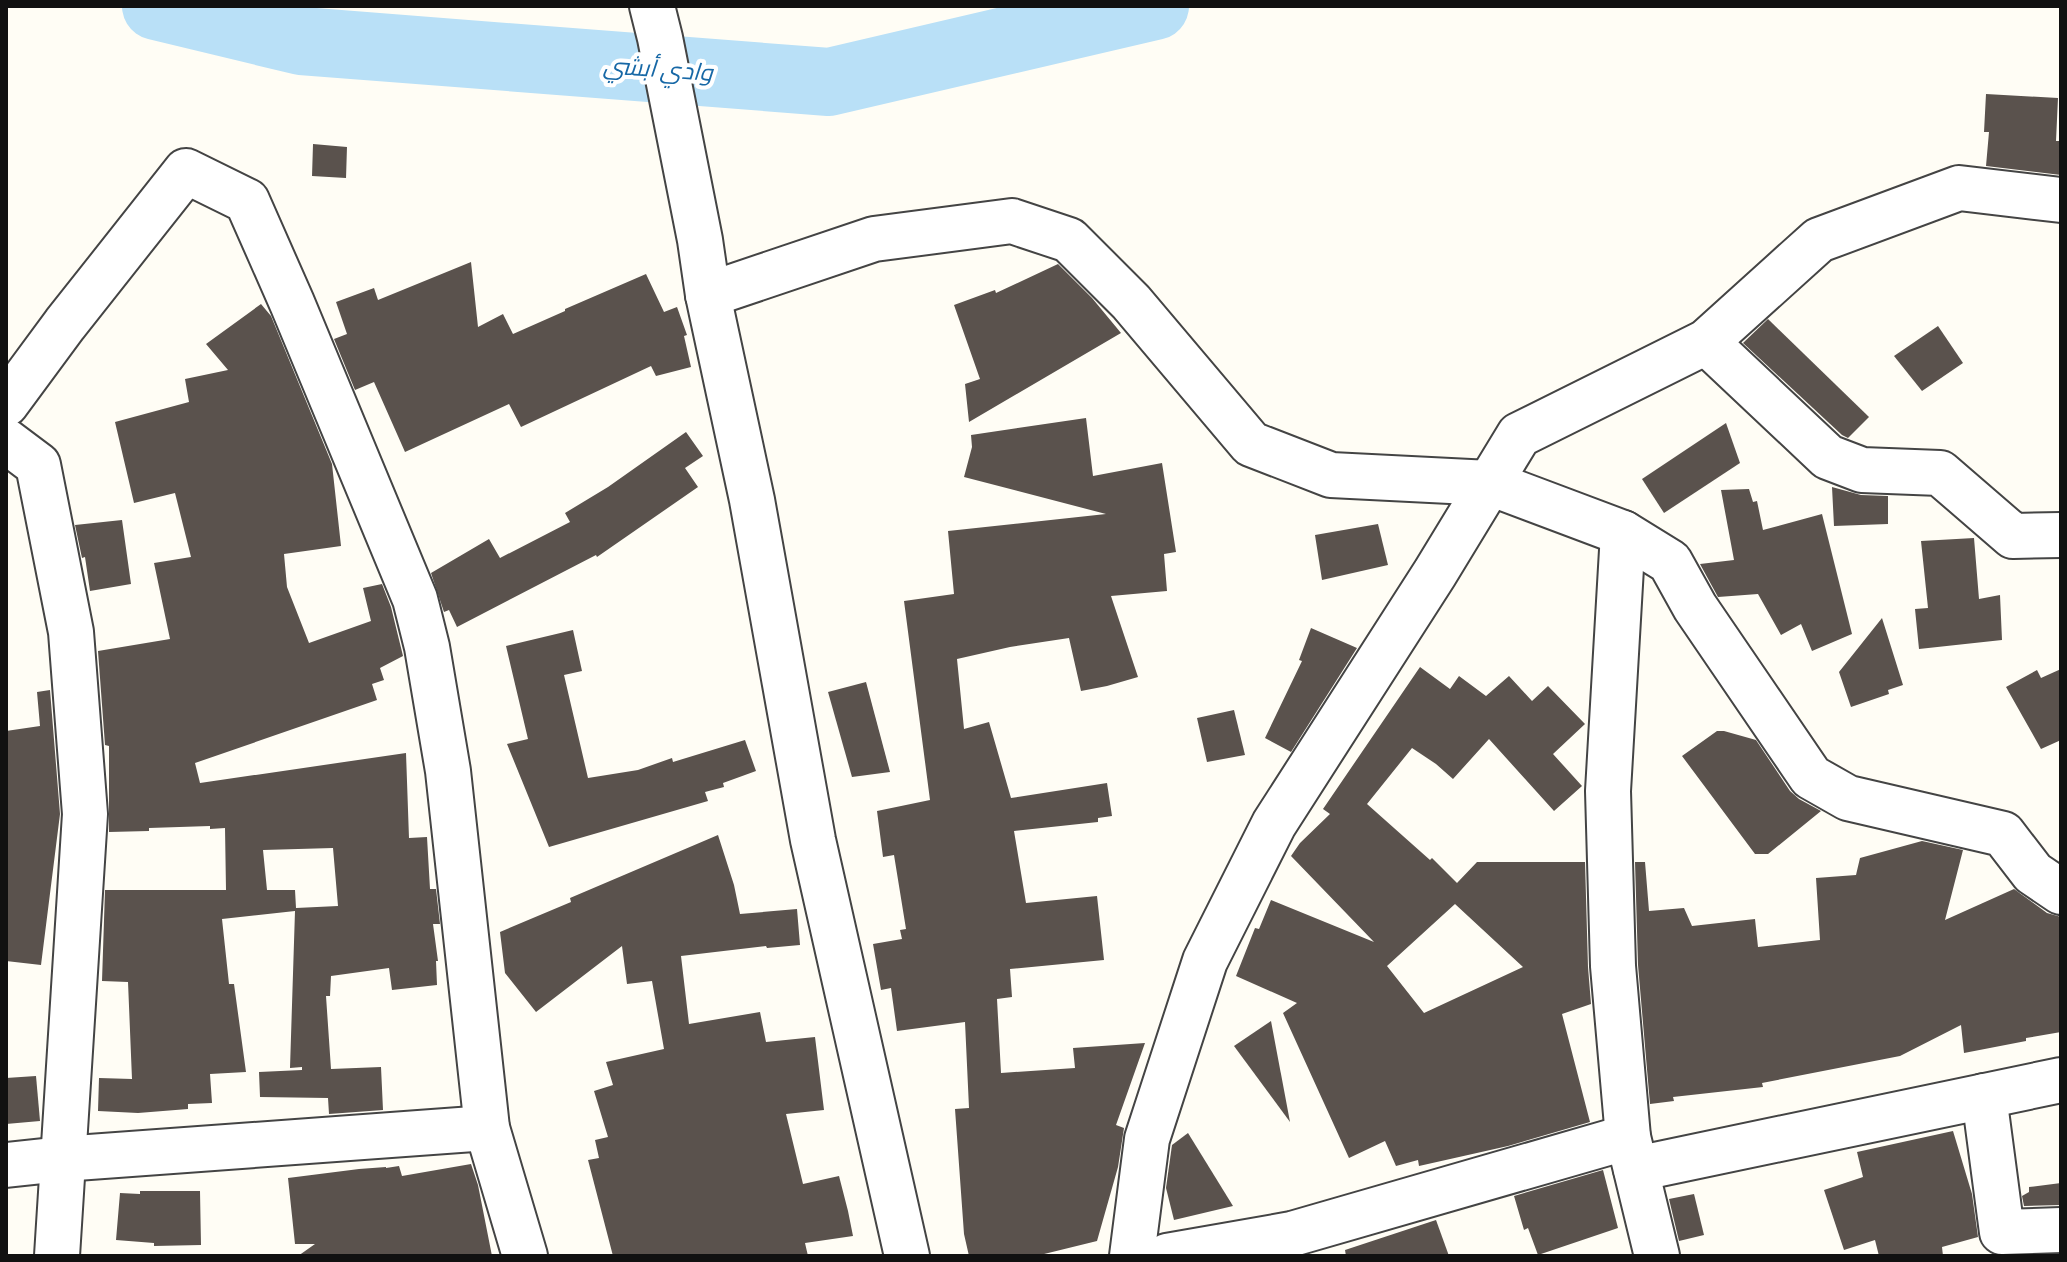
<svg xmlns="http://www.w3.org/2000/svg" width="2067" height="1262" font-family="'Crimson Pro',Cairo,serif">
<rect width="100%" height="100%" fill="#fffdf5"/>
<g fill="none" stroke-linecap="round" stroke-linejoin="round">
<path stroke="#b9e0f7" stroke-width="68" d="M156,6L301,41L829,82L1155,6"/>
</g>
<g fill="#5a524d" fill-rule="evenodd">
<path d="M1986,94L2058,98L2056,141H2061V175L1986,166L1989,132H1984Z"/>
<path d="M313,144L347,147L346,178L312,176Z"/>
<path d="M471,262L478,327L503,314L513,334L565,311V309L646,274L664,312L677,307L687,335L684,336L691,367L656,376L651,366L521,427L509,404L405,452L374,382L355,390L334,339L347,334L336,302L374,288L378,300Z"/>
<path d="M1058,264L1092,298L1121,333L969,422L965,384L980,379L954,305L995,290L996,293Z"/>
<path d="M261,304L271,316L332,464L341,546L284,554L287,587L309,643L371,621L363,588L382,584L391,607L403,656L380,668L384,680L372,684L377,700L195,763L200,783L406,753L409,838L427,837L430,889H436L440,924H433L438,961H436L437,985L392,990L389,968L331,976L330,996H326L331,1069L381,1067L383,1110L329,1114L328,1098L260,1097L259,1072L302,1070V1067L290,1068L295,911L222,919L229,984H234L246,1072L210,1074L212,1103L188,1104V1109L138,1113L98,1111L99,1078L132,1079L128,982L102,981L105,890H226L225,828L210,829V826L149,828V831L109,832V746L105,745L98,651L170,639L154,563L191,557L175,493L134,503L115,422L189,402L185,379L228,370L206,344ZM333,848L338,906L296,908L295,890H267L263,850Z"/>
<path d="M1768,319L1869,417L1848,438L1842,435L1743,343Z"/>
<path d="M1938,326L1963,363L1922,391L1894,356Z"/>
<path d="M1086,418L1093,476L1162,463L1176,552L1164,554L1167,591L1111,596L1138,677L1107,686L1081,691L1069,638L1010,647L957,659L964,729L989,722L1011,798L1107,783L1112,816L1098,818V822L1014,831L1026,903L1097,896L1104,960L1010,969L1012,997L997,999L1001,1073L1075,1068L1073,1048L1145,1043L1116,1125L1124,1128L1118,1167L1097,1241L1036,1256H969L964,1234L955,1109L969,1108L965,1022L897,1031L891,988L881,990L873,944L902,939L900,930L906,929L894,855L883,857L877,811L930,800L904,601L954,594L948,531L1106,514L964,477L972,447L971,435Z"/>
<path d="M1726,423L1740,463L1664,513L1642,479Z"/>
<path d="M686,432L703,456L685,468L698,487L597,557L596,555L457,627L449,610L444,612L431,573L489,539L500,558L570,522L565,513L608,487Z"/>
<path d="M1832,487L1861,495L1888,496V524L1834,526Z"/>
<path d="M1749,489L1753,502L1757,501L1763,530L1822,514L1852,634L1812,651L1801,624L1781,635L1758,594L1718,597L1700,564L1734,560L1721,490Z"/>
<path d="M122,520L131,584L90,591L85,557L82,558L75,525Z"/>
<path d="M1378,524L1388,565L1322,580L1315,535Z"/>
<path d="M1974,538L1979,599L2000,595L2002,640L1919,649L1915,609L1928,608L1921,541Z"/>
<path d="M1882,618L1903,685L1888,690L1889,694L1851,707L1839,672Z"/>
<path d="M1311,628L1357,648L1291,752L1265,738L1302,661L1299,660Z"/>
<path d="M573,630L582,671L564,675L588,778L638,770L672,758L673,762L745,740L756,771L723,783L724,787L705,792L708,801L549,847L507,744L528,739L506,646Z"/>
<path d="M1420,667L1450,689L1459,676L1486,696L1509,676L1532,701L1548,686L1585,724L1553,754L1582,786L1554,811L1489,739L1453,779L1436,764L1412,748L1367,804L1430,860L1432,858L1457,883L1477,862H1585L1588,967L1591,1004L1562,1014L1590,1122L1508,1146L1419,1166L1418,1160L1396,1166L1385,1141L1349,1158L1283,1013L1297,1003L1236,976L1255,928L1259,929L1271,900L1374,942L1291,856L1300,843L1330,814L1323,809ZM1455,904L1523,967L1424,1013L1387,966Z"/>
<path d="M2061,669V740L2041,749L2006,687L2037,670L2041,678Z"/>
<path d="M866,682L890,772L852,777L828,692Z"/>
<path d="M50,690L60,814L41,965L6,961V731L40,726L37,692Z"/>
<path d="M1234,710L1245,755L1207,762L1197,718Z"/>
<path d="M1717,731H1724L1756,740L1790,791L1799,799L1821,811L1768,854H1755L1682,756Z"/>
<path d="M718,835L734,885L740,914L797,909L800,945L767,948L766,946L681,956L689,1024L760,1012L766,1042L815,1037L824,1110L786,1114L803,1184L839,1176L848,1211L853,1236L805,1243L808,1256H613L588,1160L599,1158L595,1140L608,1137L594,1091L613,1085L606,1062L664,1049L652,981L627,984L622,946L536,1012L505,973L500,932L571,902L570,898Z"/>
<path d="M1922,841L1963,850L1945,920L2014,889L2047,913L2061,917V1032L2026,1038V1041L1964,1053L1961,1025L1900,1056L1762,1083L1763,1087L1673,1097L1674,1101L1650,1104L1638,965L1635,862H1645L1649,911L1684,908L1692,926L1755,919L1758,947L1820,940L1816,878L1856,875L1860,858Z"/>
<path d="M1271,1021L1290,1122L1234,1046Z"/>
<path d="M36,1076L40,1121L6,1124V1078Z"/>
<path d="M1953,1131L1972,1194L1978,1237L1942,1247L1943,1256H1879L1875,1240L1844,1250L1824,1190L1863,1177L1857,1152Z"/>
<path d="M1188,1133L1233,1206L1174,1220L1166,1188L1172,1145Z"/>
<path d="M471,1164L478,1185L492,1256H298L315,1244H295L288,1178L359,1169L386,1167V1168L399,1166L402,1176Z"/>
<path d="M1603,1170L1618,1228L1538,1255L1528,1228L1524,1230L1514,1196Z"/>
<path d="M2061,1183V1205L2024,1206L2022,1196L2029,1192V1187Z"/>
<path d="M140,1191H200L201,1245L154,1246V1243L116,1240L120,1193L140,1194Z"/>
<path d="M1694,1194L1704,1235L1679,1241L1669,1199Z"/>
<path d="M1436,1220L1449,1256H1346L1345,1250Z"/>
</g>
<g fill="none" stroke-linecap="round" stroke-linejoin="round">
<defs>
<g id="minor">
<path d="M652,6L660,38L700,240L708,295L752,500L813,840L907,1256"/>
<path d="M708,295L874,239L1012,221L1069,240L1131,302L1251,444L1331,475L1490,483L1623,533L1670,562L1695,607L1811,777L1848,798L2003,834L2033,873L2061,892"/>
<path d="M1706,342L1828,457L1862,470L1940,473L2013,536L2061,535"/>
<path d="M6,404L65,324L186,171L247,201L292,303L415,599L427,647L448,771L487,1128L525,1256"/>
<path d="M6,441L38,465L71,632L85,814L57,1256"/>
<path d="M1623,533L1608,791L1613,966L1628,1137L1657,1256"/>
<path d="M1984,1096L2002,1232L2061,1230"/>
<path d="M6,1165L62,1159L487,1128"/>
<path d="M1636,1169L2061,1080"/>
<path d="M1132,1256L1147,1139L1205,961L1274,824L1435,573L1519,435L1706,342L1819,240L1959,188L2061,200"/>
<path d="M1167,1256L1292,1234L1628,1137"/>
</g>
</defs>
<use href="#minor" stroke="#444" stroke-width="48"/>
<use href="#minor" stroke="#fff" stroke-width="44"/>
</g>
<g text-anchor="middle" stroke-width="8" stroke-linejoin="round" paint-order="stroke">
<g font-size="24" font-style="italic" fill="#1768a6" stroke="#fff">
<text transform="translate(658 69) rotate(4)" y="8">وادي أبشي</text>
</g>
</g>
<rect width="2067" height="1262" fill="none" stroke="#111111" stroke-width="16"/>
</svg>
